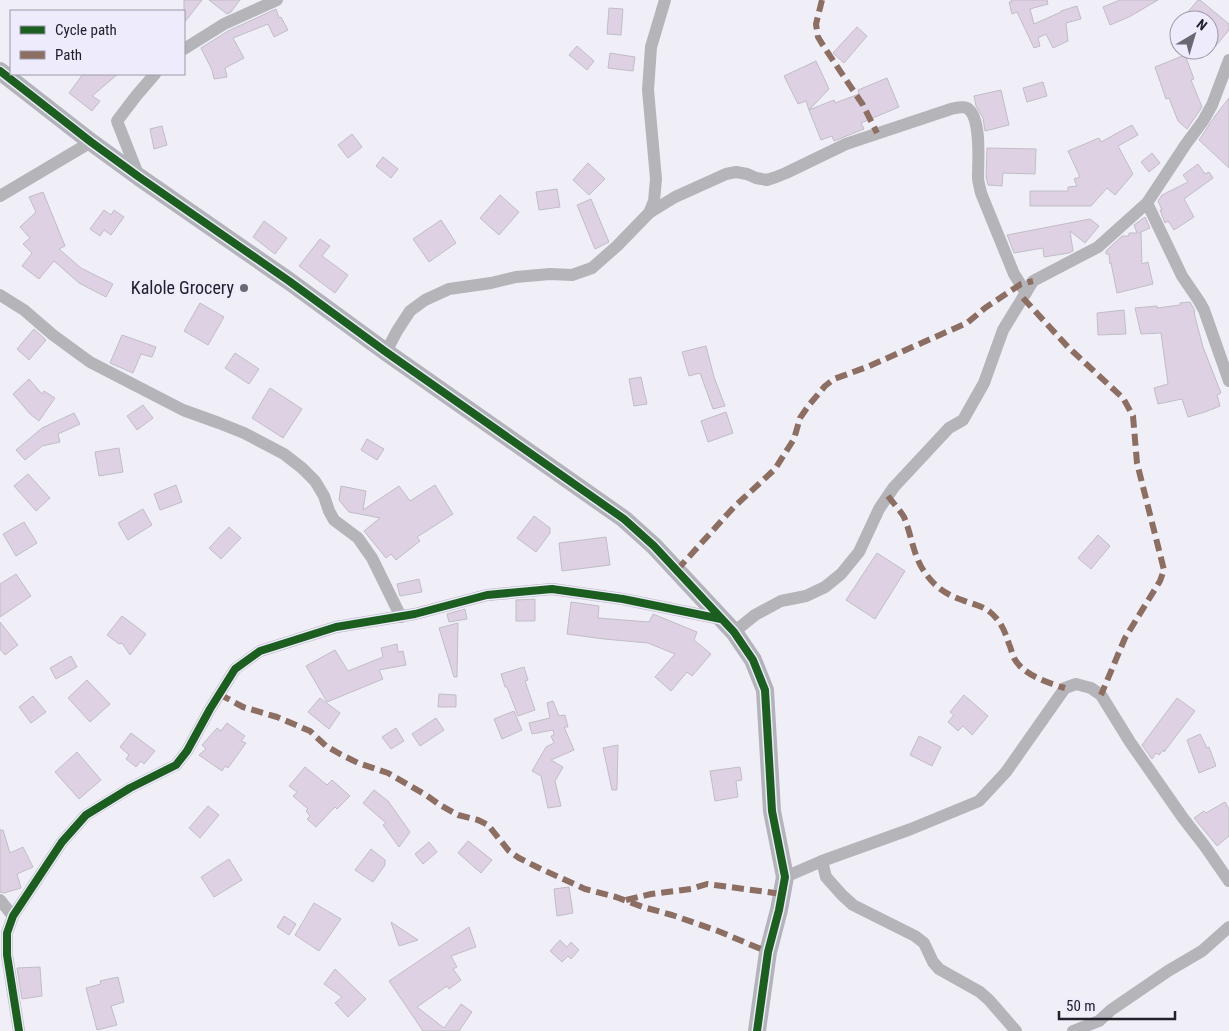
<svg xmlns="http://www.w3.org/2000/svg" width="1229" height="1031" font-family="'Roboto Condensed',sans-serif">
<rect width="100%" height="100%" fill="#f0eff8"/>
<g fill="#ded1e3" stroke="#c1bdc5">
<path d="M184,0H202L184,23Z"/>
<path d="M209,0H240L231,12L227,14Z"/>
<path d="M1011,0H1047L1048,4L1030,9L1034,24L1061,12V11L1077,6L1081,19L1066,23L1068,41L1053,48L1046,34L1038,38L1040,46L1034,48L1017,12L1012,14L1009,2H1012Z"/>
<path d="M1120,0H1158L1129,17L1110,25L1103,7Z"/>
<path d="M1198,0H1200L1229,24V30L1209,54V20H1181Z"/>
<path d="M609,8L623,9L621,35L607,34Z"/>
<path d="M276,9L279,18L281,17L288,30L274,37L268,24L233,38L244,58L225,68L227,77L214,79L212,70L201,48L228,31Z"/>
<path d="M857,27L867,36L844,63L833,53Z"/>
<path d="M577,46L594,61L587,70L569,55Z"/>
<path d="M610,53L635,57L633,71L608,68Z"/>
<path d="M1185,55L1194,79L1191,80L1202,107L1187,129L1178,121L1169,98L1166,99L1155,67Z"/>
<path d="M816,61L829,89L809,110L806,101L798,104L784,76Z"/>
<path d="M83,74H118L92,96L100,101L92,111L69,93Z"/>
<path d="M887,78L899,107L861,123L864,129L834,141L832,136L821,140L809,110L834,100L835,103L859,94L858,90Z"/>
<path d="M1043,82L1047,96L1027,102L1023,88Z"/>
<path d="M1001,90L1009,125L985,131L983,118L976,106L974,96Z"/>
<path d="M1229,98V168L1199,140L1215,116Z"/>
<path d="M1132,125L1138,135L1118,146L1133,174L1115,195L1107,188L1091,206H1030V191H1068V187L1077,186L1074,179L1080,177L1068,151L1099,138L1101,142Z"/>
<path d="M162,126L167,145L154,149L150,129Z"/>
<path d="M352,134L362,147L348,158L338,145Z"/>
<path d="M987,148L1036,149L1035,174L1003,173L1002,186L988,185L986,177Z"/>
<path d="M1152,153L1160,163L1149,172L1141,162Z"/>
<path d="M383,157L398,169L391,178L376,166Z"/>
<path d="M588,163L605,179L589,195L573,180Z"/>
<path d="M1198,164L1205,174L1209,172L1213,178L1184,199L1194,217L1174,230L1168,221L1165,223L1160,210H1162L1158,201L1162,195L1188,182L1183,175Z"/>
<path d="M557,189L560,207L539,210L536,192Z"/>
<path d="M43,192L65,246L59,249L81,268L113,284L106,297L79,283L54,261L39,279L22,266L32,253L23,244L30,238L20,227L36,212L29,197Z"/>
<path d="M500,195L519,212L499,235L480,218Z"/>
<path d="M591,199L609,242L595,249L577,205Z"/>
<path d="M104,210L111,215L114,210L124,217L111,235L104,230L100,236L90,229Z"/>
<path d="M1145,217L1150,228L1139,233H1141L1142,264L1148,262L1153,284L1117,293L1111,263L1110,264L1109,254H1106V251L1122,236H1129V233H1137L1134,225Z"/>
<path d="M1090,219L1099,226L1085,243L1070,231L1073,251L1069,253L1044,257L1043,248L1014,253L1008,237L1007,235Z"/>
<path d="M441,220L456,243L429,262L413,239Z"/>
<path d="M264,221L287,238L275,254L253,237Z"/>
<path d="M320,239L330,246L322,256L348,275L335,293L299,266Z"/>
<path d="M1190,302L1194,309L1195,317L1203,347L1221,393L1217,395L1220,406L1205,412L1188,417L1182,399L1158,404L1154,388L1168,384L1161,333L1141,334L1135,308L1157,306V308L1180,305V303Z"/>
<path d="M200,303L224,317L208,345L184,331Z"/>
<path d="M1124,310L1126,334L1098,335L1097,313Z"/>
<path d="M34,329L46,340L29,360L17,349Z"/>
<path d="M122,335L156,347L152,357L141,354L133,373L110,363Z"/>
<path d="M706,346L714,377L725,406L713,409L700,373L689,376L682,352Z"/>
<path d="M235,353L259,369L249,384L225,368Z"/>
<path d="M641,377L647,404L634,406L629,379Z"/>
<path d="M29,379L42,394L44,391L55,398L39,421L30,414L13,394Z"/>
<path d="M270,388L302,409L283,438L252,418Z"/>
<path d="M143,405L153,418L137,430L127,416Z"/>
<path d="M726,412L733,433L708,442L701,421Z"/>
<path d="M74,413L80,424L58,434L60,442L42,446L25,460L16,450L42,428Z"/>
<path d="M367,439L384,449L377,460L361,450Z"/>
<path d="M119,448L123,472L99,476L95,452Z"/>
<path d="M28,474L50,498L36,511L14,486Z"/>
<path d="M176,485L182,502L160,510L154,494Z"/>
<path d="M435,485L453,514L417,537L420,541L396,560L391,554L386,558L364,531L380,518L349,512L339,500L341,486L366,491L363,510L399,486L410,501Z"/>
<path d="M143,509L152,525L128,540L118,523Z"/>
<path d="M534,516L550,528V533L536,552L517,538Z"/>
<path d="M24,522L37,543L16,556L3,534Z"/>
<path d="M229,527L241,538L221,559L209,548Z"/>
<path d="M1098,535L1110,546L1091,569L1078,558Z"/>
<path d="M606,537L610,565L562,571L559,543Z"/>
<path d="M877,553L905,571L875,619L846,600Z"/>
<path d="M16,574L31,596L0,617V584Z"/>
<path d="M419,579L422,592L400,596L397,584Z"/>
<path d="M535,599V621H516V600Z"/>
<path d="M571,602L599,606L598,618L649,622L653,614L697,632L694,640L711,654L692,676L687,672L671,691L655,677L675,654L648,643L604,639L567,634Z"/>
<path d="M465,609L467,619L449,622L447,614Z"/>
<path d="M122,616L146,634L130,655L122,643L119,644L107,635Z"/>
<path d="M0,622L18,645L5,655L0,649Z"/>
<path d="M458,623L457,677H454L439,628Z"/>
<path d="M397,644L398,652L403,651L406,665L379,670L383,679L327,702L306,666L335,650L348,671L383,657L381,648Z"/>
<path d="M71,656L77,667L56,679L50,668Z"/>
<path d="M524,667L528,680L525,681L535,710L518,716L507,687H505L501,674Z"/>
<path d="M87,680L110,704L90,722L68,698Z"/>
<path d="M439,694L456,695V707H438Z"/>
<path d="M964,695L988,716L972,735L963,726L958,731L948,722L954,715L950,712Z"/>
<path d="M33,696L46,712L31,723L19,707Z"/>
<path d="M320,698L340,713L329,729L308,712Z"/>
<path d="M1177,698L1195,711L1164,752L1163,750L1159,755L1156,753L1152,759L1142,745Z"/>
<path d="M553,701L559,716L565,715L568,727H564L574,750L551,760L563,767L555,781L561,806L548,808L541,776L532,771L546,747L554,743L551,736L554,735L553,730L532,734L529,723L550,718L547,703Z"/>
<path d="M514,711L522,730L502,739L494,719Z"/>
<path d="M436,718L444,730L420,746L412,734Z"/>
<path d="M227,723L245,736L241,741L246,743L228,768L225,766L222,771L199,755L206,749L202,745L217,728L221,731Z"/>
<path d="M396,728L404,741L391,749L382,737Z"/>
<path d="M131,733L155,751L144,764L141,761L136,767L126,759L129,755L120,747Z"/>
<path d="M1200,734L1207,748L1209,747L1216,766L1199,773L1187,740Z"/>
<path d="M919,736L941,747L932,766L910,755Z"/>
<path d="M618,745L617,790H612L603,748Z"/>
<path d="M77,752L101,780L79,799L55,772Z"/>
<path d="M305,767L327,785L332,780L350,796L337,809L335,807L316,827L307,819L310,816L306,811L308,809L293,796L297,792L289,786Z"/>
<path d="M740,767L742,780L736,781L738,797L715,801L710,771Z"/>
<path d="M374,790L388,801L410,832L399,847L383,825L386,823L363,803Z"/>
<path d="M1225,802L1229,809V836L1217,846L1194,818L1204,811L1206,813Z"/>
<path d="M208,806L219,815L200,838L189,828Z"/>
<path d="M0,830H3L10,853L23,847L33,867L17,874L21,888L4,893L0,892Z"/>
<path d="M468,841L492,860L481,873L458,853Z"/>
<path d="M429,842L437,852L423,864L415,854Z"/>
<path d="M371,849L385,860V865L373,882L355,870Z"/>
<path d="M229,859L242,880L214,897L201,877Z"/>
<path d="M569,887L573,913L557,916L554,889Z"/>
<path d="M314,903L341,919L319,951L295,935Z"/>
<path d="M284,916L296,924L289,935L277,927Z"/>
<path d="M391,922L418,940L399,946Z"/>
<path d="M469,927L476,947L451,956L457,967L453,969L461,980L449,989L447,986L417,1007L444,1028L461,1004L472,1012L459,1031H423L389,981Z"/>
<path d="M560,940L567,947L571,942L579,950L571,959L568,956L562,962L550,951Z"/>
<path d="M40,967L42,996L22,999L17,968Z"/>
<path d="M335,969L366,999L348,1017L335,1003L342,997L324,984Z"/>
<path d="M118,977L124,1002L111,1006L117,1025L97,1030L86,988L101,984L100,981Z"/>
</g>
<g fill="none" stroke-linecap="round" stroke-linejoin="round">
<g stroke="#b4b4b9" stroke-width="12">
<path d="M184,49L224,24L277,0"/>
<path d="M139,177L117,121L136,96L155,74"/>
<path d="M0,196L91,142"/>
<path d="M1147,203L1182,276L1199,301L1204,310L1229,381"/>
<path d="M649,213L675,197L726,174L736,172L747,174L756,178L767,180L776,177L786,173L846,144L951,109C956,108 962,106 967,108C982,117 978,161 978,177C978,182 980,188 981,193L1014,274L1026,293"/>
<path d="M0,295L24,310L53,335L90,362L183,410L219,423L244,433L284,454L302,468L315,481L324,496L329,511L334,520L358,538L372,558L401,617"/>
<path d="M386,352L397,331L410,311L425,300L449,289L491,283L516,277L550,274L572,275L592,268L617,246L649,213L654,201L656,179L648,90L651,47L665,0"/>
<path d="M734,632L755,615L781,601L806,596L825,587L841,574L859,552L879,509L894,487L949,428L963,420L984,383L1003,330L1033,281L1098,247L1147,203L1186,144L1203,121L1212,105L1229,60"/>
<path d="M822,861L826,877L842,895L853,905L915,936L924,943L933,962L939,969L980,992L989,1000L1016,1031"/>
<path d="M785,877L822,861L911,829L979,801L1006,772L1065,688L1076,684L1091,688L1101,695L1130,742L1183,818L1204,845L1229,881"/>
<path d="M0,900L13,916"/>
<path d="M19,1031L7,955V933L13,916L62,842L86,815L130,788L176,765L187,751L210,709L235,669L260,651L336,627L415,614L487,595L552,589L623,599L721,619"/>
<path d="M1073,1031L1099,1021L1111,1010L1168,971L1202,951L1229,927"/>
</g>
<path stroke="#b2b4ba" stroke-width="18" d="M0,71L91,142L139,177L289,281L386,352L624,519L654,546L734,632L753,660L765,690L772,811L785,877L779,910L768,952L757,1031"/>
<g stroke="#8d6e63" stroke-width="6" stroke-dasharray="12 6" stroke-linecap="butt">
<path d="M822,0L816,24L818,37L824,47L863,105L877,133"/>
<path d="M1023,298L1068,347L1123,398L1133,416L1137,463L1164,570L1160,581L1125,638L1101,695"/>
<path d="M888,496C893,503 900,510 904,517C912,536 913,557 926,574C935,587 947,595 962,600C972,604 981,605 990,612C1000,620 1005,631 1009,644C1011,648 1012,654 1014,658C1023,675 1048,683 1065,688"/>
<path d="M677,570L734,507L775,469L794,439L800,418L809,405L825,386L834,379L867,367L967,323L985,308L1021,284L1033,281"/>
<path d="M219,694L243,707L277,717L310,731L326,746L340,754L358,763L388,773L426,795L440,805L458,815L478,820L488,825L509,851L519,858L539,868L585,889L616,897L643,907L672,915L718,931L768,952"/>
<path d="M626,900L651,894L691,889L707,884L782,894"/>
</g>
<defs>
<g id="cycleway">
<path d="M0,71L91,142L139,177L289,281L386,352L624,519L654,546L734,632L753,660L765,690L772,811L785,877L779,910L768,952L757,1031"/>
<path d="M19,1031L7,955V933L13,916L62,842L86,815L130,788L176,765L187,751L210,709L235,669L260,651L336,627L415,614L487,595L552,589L623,599L721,619"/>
</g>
</defs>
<use href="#cycleway" stroke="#edebfc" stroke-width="11"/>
<use href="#cycleway" stroke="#1b5e20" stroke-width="8"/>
</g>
<circle fill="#6a6872" stroke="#edebfc" stroke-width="2" cx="244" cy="288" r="5"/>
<g text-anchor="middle" stroke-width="4" stroke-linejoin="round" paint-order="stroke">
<g font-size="18" fill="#22202a" stroke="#edebfc" text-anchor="end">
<text x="234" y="294">Kalole Grocery</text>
</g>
</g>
<rect x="10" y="10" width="175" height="65" fill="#edebfc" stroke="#9c9aa8"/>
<rect x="20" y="26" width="25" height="8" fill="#1b5e20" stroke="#9c9aa8"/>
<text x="55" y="35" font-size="15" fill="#22202a">Cycle path</text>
<rect x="20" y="51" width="25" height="8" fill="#8d6e63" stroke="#9c9aa8"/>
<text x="55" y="60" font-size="15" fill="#22202a">Path</text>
<g transform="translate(1194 35) rotate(38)"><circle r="24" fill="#edebfc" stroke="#9c9aa8"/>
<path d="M0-4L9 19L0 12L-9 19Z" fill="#6a6872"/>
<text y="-8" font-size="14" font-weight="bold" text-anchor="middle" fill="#22202a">N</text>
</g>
<path d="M1059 1011v8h116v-8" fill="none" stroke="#22202a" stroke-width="2.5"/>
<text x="1066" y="1011" font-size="15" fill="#22202a" stroke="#edebfc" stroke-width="4" paint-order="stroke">50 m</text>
</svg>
